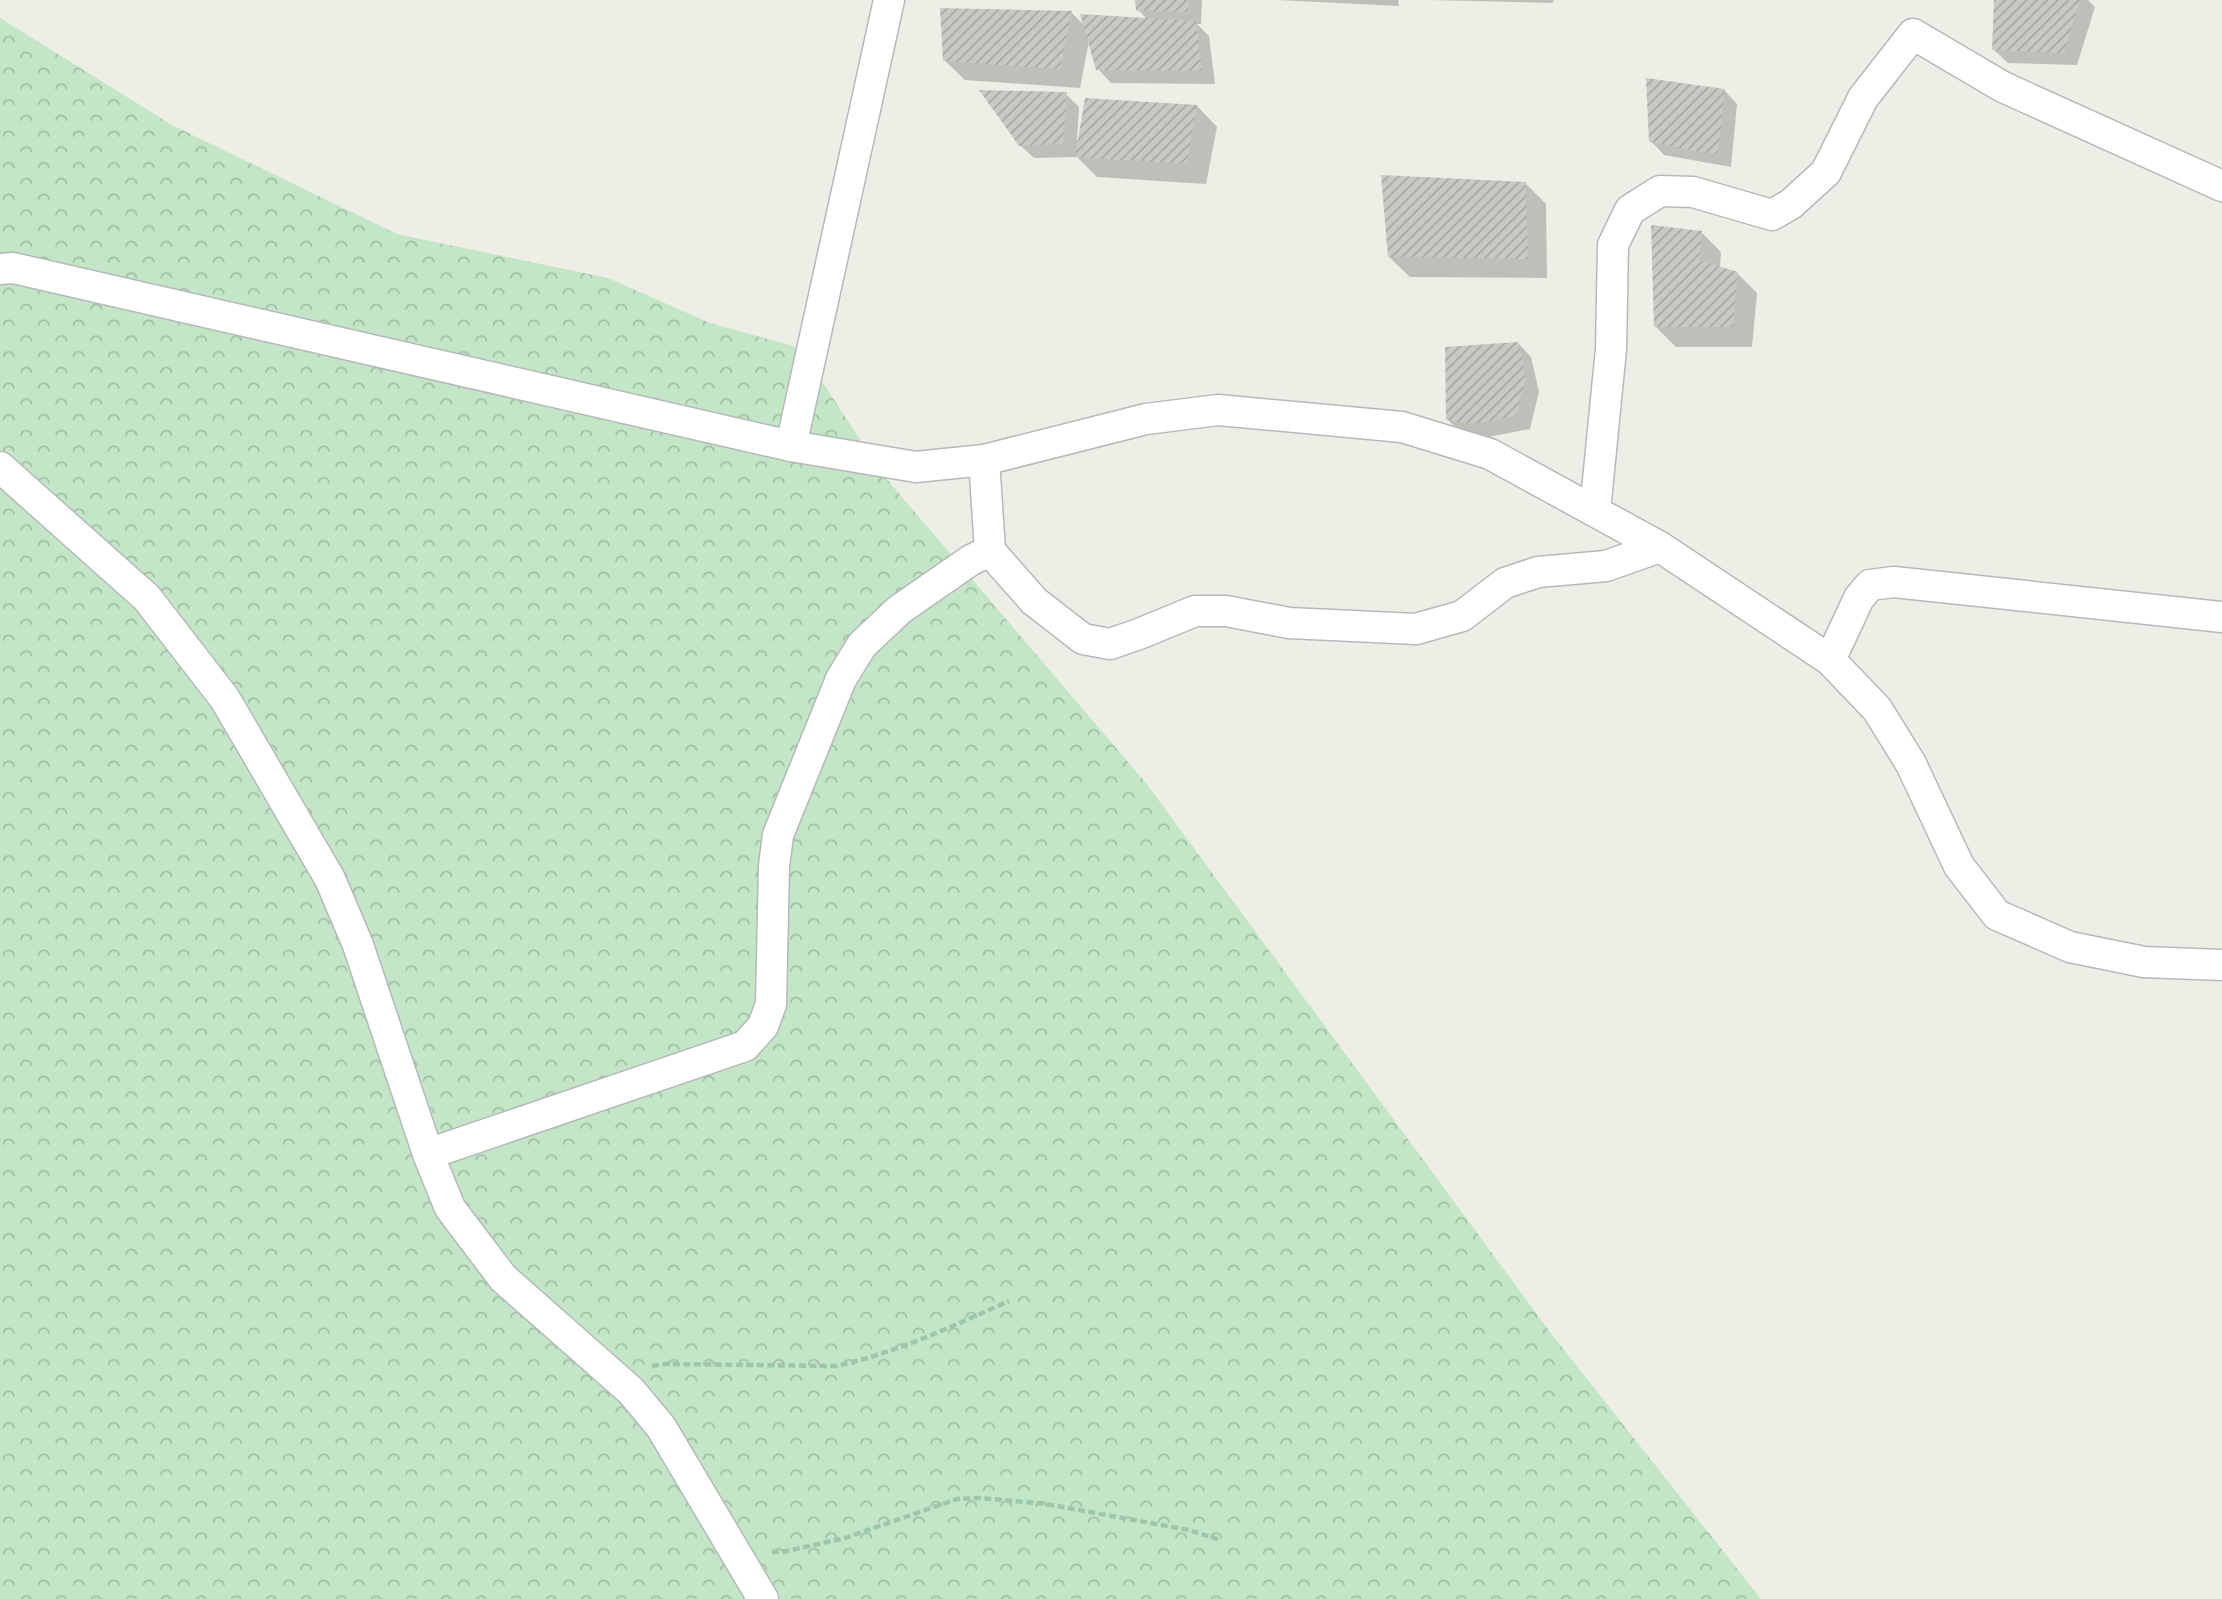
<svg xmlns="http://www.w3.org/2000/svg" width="2222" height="1599" font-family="Quicksand,sans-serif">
<defs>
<pattern id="forest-crowns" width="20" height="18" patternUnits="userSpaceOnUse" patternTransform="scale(1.75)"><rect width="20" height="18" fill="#c3e6c6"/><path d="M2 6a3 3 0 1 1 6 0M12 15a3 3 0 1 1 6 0" fill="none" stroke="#a2bea5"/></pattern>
<pattern id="building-hatch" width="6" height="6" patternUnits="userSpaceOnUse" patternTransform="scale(1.75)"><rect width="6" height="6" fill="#cac8c3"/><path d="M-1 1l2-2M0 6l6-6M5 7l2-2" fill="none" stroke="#a7a6a2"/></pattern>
</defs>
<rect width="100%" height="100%" fill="#efeee6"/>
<path fill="url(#forest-crowns)" d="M0,18L172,125L397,234L608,278L710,323L800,348L884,476L1146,783L1550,1332L1761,1599H0Z"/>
<g fill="#0003">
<path d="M1137,0H1202L1201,24H1197L1209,36L1215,84L1111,83L1098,69L1089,41L1080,88L965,80L944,60L1071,12L1085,26L1148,20L1138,10Z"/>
<path d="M1277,0H1398L1399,6Z"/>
<path d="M1428,0H1554L1552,3Z"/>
<path d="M1996,0H2088L2095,7L2077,65L2008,63L1994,50Z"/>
<path d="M1724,90L1737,104L1731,167L1664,155L1651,141Z"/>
<path d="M1066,94L1079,107L1077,140H1080L1197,106L1217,127L1206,184L1097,177L1077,157L1034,158L1020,145Z"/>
<path d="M1525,183L1546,204L1547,278L1410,277L1389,257Z"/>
<path d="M1701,232L1721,252L1720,268L1737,273L1757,293L1752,347H1676L1656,327Z"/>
<path d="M1518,343L1531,357L1539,392L1530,429L1488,437L1461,433L1448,420Z"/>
</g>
<g fill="url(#building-hatch)">
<path d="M1135,0H1189L1188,12L1136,11Z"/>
<path d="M1994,0H2080L2064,53L1992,50Z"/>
<path d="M940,8L1072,11L1060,69L943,61Z"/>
<path d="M1080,14L1196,21L1202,71L1096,70Z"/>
<path d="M1646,78L1725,89L1718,155L1649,142Z"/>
<path d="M979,90L1067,92L1063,144L1019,146Z"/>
<path d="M1085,98L1197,105L1187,164L1075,157Z"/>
<path d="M1381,175L1526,182L1528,259L1388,257Z"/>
<path d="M1651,225L1702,231L1699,260L1738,272L1733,327H1654Z"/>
<path d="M1518,342L1526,378L1517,416L1474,424L1446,420L1445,347Z"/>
</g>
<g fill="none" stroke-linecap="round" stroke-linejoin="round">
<defs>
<g id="street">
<path d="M889,0L791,446L916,467L984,460L1146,419L1218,410L1402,427L1490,454L1660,547L1830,660L1877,709L1911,764L1959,866L1997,915L2070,947L2144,962L2222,965"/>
<path d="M0,269L13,268L791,446"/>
<path d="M984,460L990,551L1034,601L1083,639L1110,644L1139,634L1195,611H1226L1289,623L1416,629L1462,616L1505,583L1538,572L1606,566L1660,547"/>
<path d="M0,467L147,598L225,699L330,879L358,945L428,1154L450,1208L503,1278L631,1391L661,1427L763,1599"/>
<path d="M1595,511L1611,349L1613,245L1630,210L1660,191L1693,192L1772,215L1791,204L1826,172L1863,98L1913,34L2003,87L2222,186"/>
<path d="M1830,660L1859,598L1870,585L1894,582L2222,617"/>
<path d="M428,1154L745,1046L763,1026L771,1004L774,866L778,835L841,679L862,645L899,610L971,560L990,551"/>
</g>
</defs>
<use href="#street" stroke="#b6b8bc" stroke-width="33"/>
<g stroke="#9cc7ad" stroke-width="4.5" stroke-dasharray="7 3.5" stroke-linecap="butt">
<path d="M652,1366L665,1364L836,1366C896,1353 953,1326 1009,1301"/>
<path d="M772,1552L787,1551L845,1538L957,1499L980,1498L1046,1504L1189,1530L1220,1540"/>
</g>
<use href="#street" stroke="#fff" stroke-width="30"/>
</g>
</svg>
